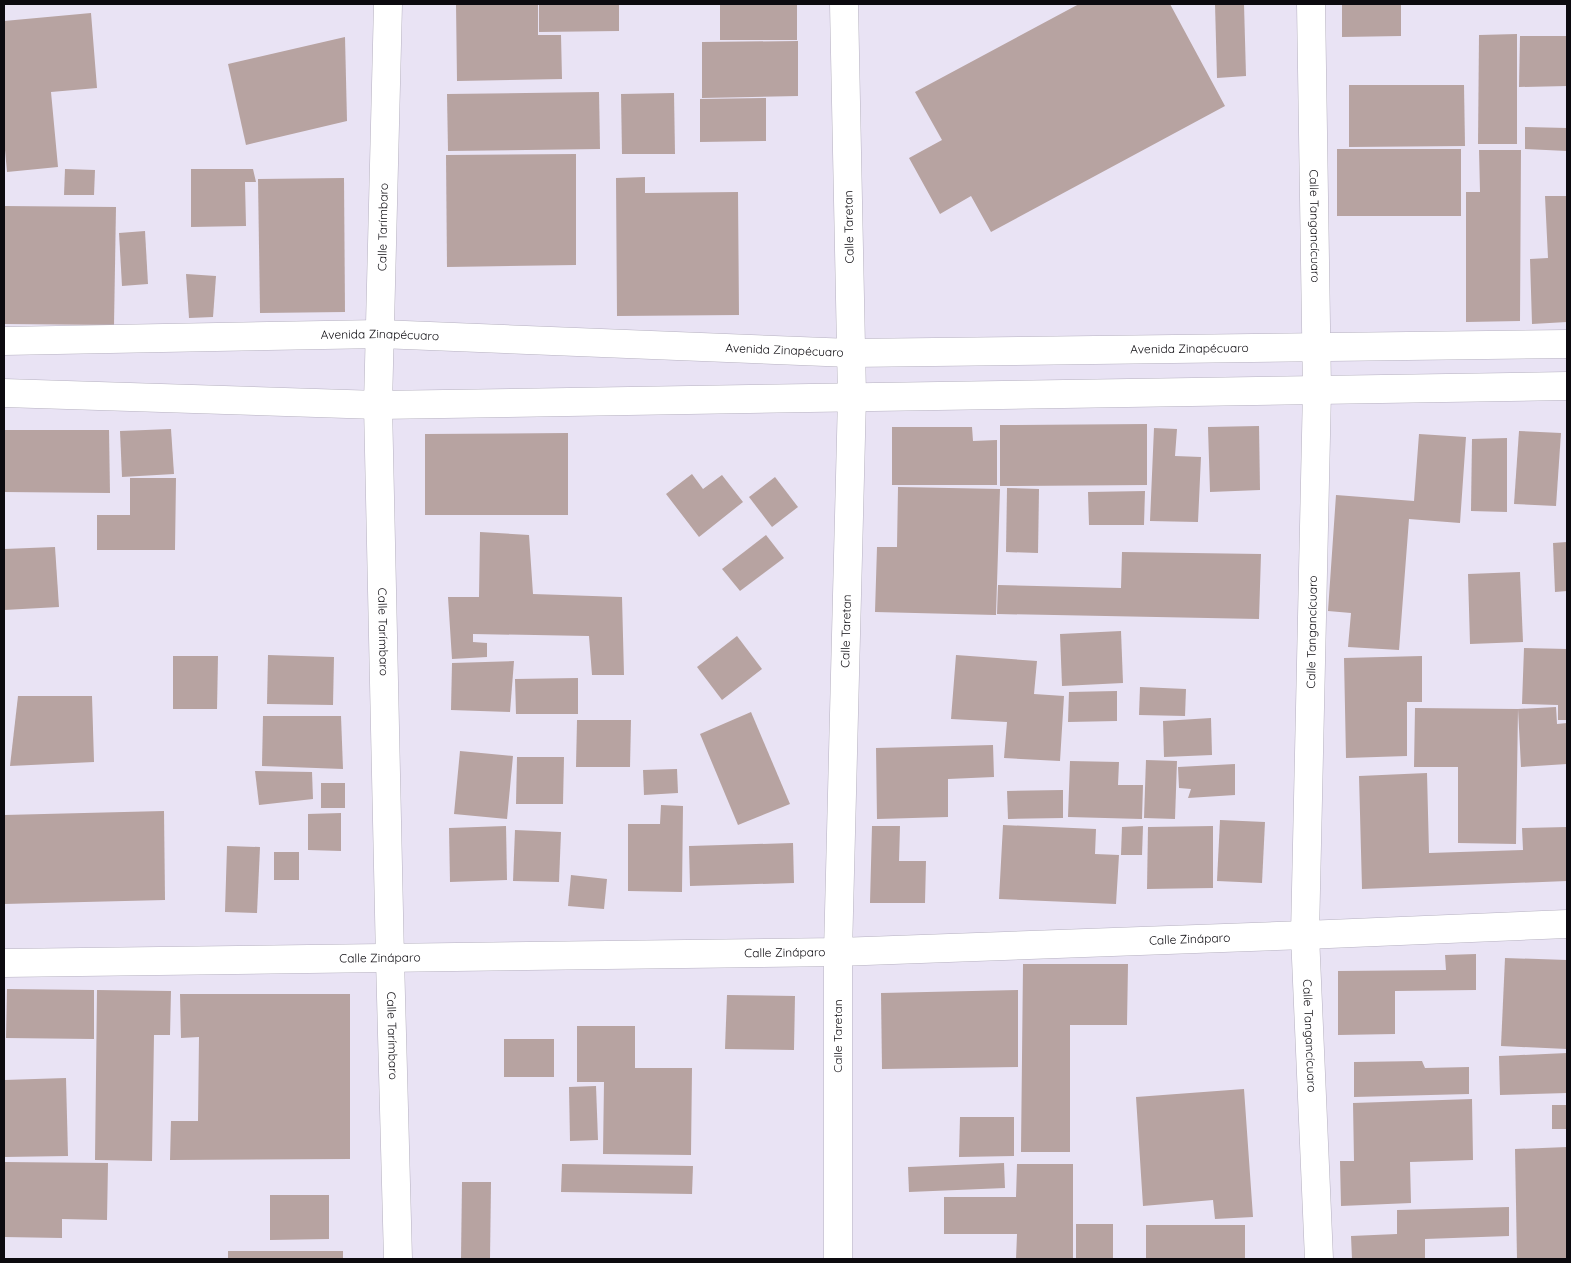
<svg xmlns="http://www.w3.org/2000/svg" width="1571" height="1263" font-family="Quicksand,sans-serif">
<rect width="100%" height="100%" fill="#e9e3f4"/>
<g fill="#b7a3a1">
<path d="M456,4H538V35H561L562,79L457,81Z"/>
<path d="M539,4H619V31L539,32Z"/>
<rect x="720" y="4" width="77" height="36"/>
<path d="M1079,4H1170L1225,106L991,232L971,196L940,214L909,158L942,140L915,92Z"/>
<path d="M1215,4H1244L1246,76L1217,78Z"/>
<path d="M1342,4H1401V36L1342,37Z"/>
<path d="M91,13L97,88L51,92L58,167L7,172L4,139V21Z"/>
<path d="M1517,34V144H1478L1479,35Z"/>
<path d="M1520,36H1567V86L1519,87Z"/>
<path d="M345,37L347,121L246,145L228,64Z"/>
<path d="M798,41V96L702,98V42Z"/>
<path d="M1349,85H1464L1465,146L1349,147Z"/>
<path d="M599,92L600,149L448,151L447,94Z"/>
<path d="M674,93L675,154H622L621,94Z"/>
<path d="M766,98V141L700,142V99Z"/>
<path d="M1525,127L1567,128V151L1525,149Z"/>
<rect x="1337" y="149" width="124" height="67"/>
<path d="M1479,150H1521L1520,321L1466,322V192H1480Z"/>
<path d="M576,154V265L447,267L446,155Z"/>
<path d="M65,169L95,170L94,195H64Z"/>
<path d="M191,169H253L256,182H245L246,226L191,227Z"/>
<path d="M645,177V193L738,192L739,315L617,316L616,178Z"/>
<path d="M344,178L345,312L260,313L258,179Z"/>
<path d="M1545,196H1567V322L1532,324L1530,259L1548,258Z"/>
<path d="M4,206L116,207L114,325L4,324Z"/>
<path d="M145,231L148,284L122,286L119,233Z"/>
<path d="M186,274L216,276L213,317L189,318Z"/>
<path d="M1147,424V485L1000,486V425Z"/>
<path d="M1259,426L1260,490L1210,492L1208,427Z"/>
<path d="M892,427H972L973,441L997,440V485H892Z"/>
<path d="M1154,428L1177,429L1175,456L1201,457L1198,522L1150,521Z"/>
<path d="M171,429L174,474L122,477L120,431Z"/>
<path d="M4,430H109L110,493L4,492Z"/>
<path d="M1519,431L1561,433L1556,506L1514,504Z"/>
<path d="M568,433V515H425V434Z"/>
<path d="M1419,434L1466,437L1460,523L1409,519L1399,650L1348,647L1351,613L1328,611L1336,495L1414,501Z"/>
<path d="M1507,438V512L1471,511L1472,439Z"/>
<path d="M692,474L703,489L722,475L743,502L699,537L666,494Z"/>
<path d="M775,477L798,507L772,527L749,497Z"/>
<path d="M130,478H176L175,550H97V515H130Z"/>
<path d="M898,487L1000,489L996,615L875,612L877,547H897Z"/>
<path d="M1007,488L1039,489L1038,553L1006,552Z"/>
<path d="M1145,491L1144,525H1089L1088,492Z"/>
<path d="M480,532L529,535L533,594L622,597L624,675H592L589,636L473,634V642L487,643V657L452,659L448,597H479Z"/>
<path d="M766,535L784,558L740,591L722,569Z"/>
<path d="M1567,542V591L1555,592L1553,543Z"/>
<path d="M55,547L59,607L4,610V549Z"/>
<path d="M1122,552L1261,554L1259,619L997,614L998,585L1121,588Z"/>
<path d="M1520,572L1523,642L1470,644L1468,574Z"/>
<path d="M1121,631L1123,683L1062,686L1060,634Z"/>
<path d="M737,636L762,669L722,700L697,667Z"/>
<path d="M1524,648L1567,649V720H1558V705L1522,704Z"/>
<path d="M268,655L334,657L333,705L267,704Z"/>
<path d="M956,655L1037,661L1034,694L1064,696L1060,761L1004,758L1007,722L951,719Z"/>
<path d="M173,656H218L217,709H173Z"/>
<path d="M1422,656V702H1407V756L1346,758L1344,658Z"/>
<path d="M514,661L510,712L451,710L452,663Z"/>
<path d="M578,678V714H516L515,679Z"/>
<path d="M1140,687L1186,689L1185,716L1139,715Z"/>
<path d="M1117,691V721L1068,722L1069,692Z"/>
<path d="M18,696H92L94,762L10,766Z"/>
<path d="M1556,707L1557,724L1567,723V764L1521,767L1518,709Z"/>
<path d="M1415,708L1518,709L1516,844L1458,843V767H1414Z"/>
<path d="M751,712L790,804L738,825L700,734Z"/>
<path d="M263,716H341L343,769L262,766Z"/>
<path d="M1211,718L1212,755L1164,757L1163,721Z"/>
<path d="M577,720H631L630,767H576Z"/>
<path d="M993,745L994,777L948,779V817L877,819L876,748Z"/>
<path d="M460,751L513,756L507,819L454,814Z"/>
<path d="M517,757H564L563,804H516Z"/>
<path d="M1146,760L1177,761L1175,819L1144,818Z"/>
<path d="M1070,761L1119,762L1118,785H1143L1142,819L1068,817Z"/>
<path d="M1235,764V795L1188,798L1191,789L1179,788L1178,767Z"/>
<path d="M677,769L678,793L644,795L643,770Z"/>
<path d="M255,771L312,772L313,799L259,805Z"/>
<path d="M1427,773L1429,853L1523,850L1522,828L1567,827V881L1362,889L1359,776Z"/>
<rect x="321" y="783" width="24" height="25"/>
<path d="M1063,790V818L1008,819L1007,791Z"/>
<path d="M661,805L683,806L682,892L628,891V824H660Z"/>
<path d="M164,811L165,900L4,904V815Z"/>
<path d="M341,813V851L308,850V814Z"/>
<path d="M1220,820L1265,822L1262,883L1217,881Z"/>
<path d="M1003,825L1096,829L1095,854L1119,855L1116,904L999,899Z"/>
<path d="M506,826L507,880L450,882L449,828Z"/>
<path d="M872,826H900L899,861H926L925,903H870Z"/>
<path d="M1143,826L1142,855H1121L1122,827Z"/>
<path d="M1213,826V888L1147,889L1148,827Z"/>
<path d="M515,830L561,832L559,882L513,881Z"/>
<path d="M793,843L794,883L690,886L689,846Z"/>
<path d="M227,846L260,847L257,913L225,912Z"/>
<rect x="274" y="852" width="25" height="28"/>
<path d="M571,875L607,879L604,909L568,906Z"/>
<path d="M1476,954V990L1395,991V1034L1338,1035V971L1446,970L1445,955Z"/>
<path d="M1505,958L1567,960V1049L1501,1046Z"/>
<path d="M1023,964H1128L1127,1025H1070V1152H1021Z"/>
<path d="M7,989L94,990V1039L6,1038Z"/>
<path d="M97,990L171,991L170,1035H154L152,1161L95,1160Z"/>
<path d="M1018,990V1067L882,1069L881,993Z"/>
<path d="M180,994H350V1159L170,1160L171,1121H198L199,1037L181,1038Z"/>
<path d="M727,995L795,996L794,1050L725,1049Z"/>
<path d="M577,1026H635V1068H692L691,1155L603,1154L604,1082H577Z"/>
<rect x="504" y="1039" width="50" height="38"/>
<path d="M1567,1053V1093L1500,1095L1499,1056Z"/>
<path d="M1422,1061L1425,1068L1469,1067V1094L1354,1097V1062Z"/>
<path d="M66,1078L68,1156L4,1157V1080Z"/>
<path d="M596,1086L598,1140L570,1141L569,1087Z"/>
<path d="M1244,1089L1253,1217L1215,1219L1213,1200L1143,1206L1136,1097Z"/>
<path d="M1472,1099L1473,1160L1410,1162L1411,1203L1341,1206L1340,1161H1354L1353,1103Z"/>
<rect x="1552" y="1105" width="15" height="24"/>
<path d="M960,1117H1014V1156L959,1157Z"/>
<path d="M1567,1147V1259H1517L1515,1149Z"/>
<path d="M5,1162L108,1163L107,1220L62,1219V1238L4,1237Z"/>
<path d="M1004,1163L1005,1188L909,1192L908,1167Z"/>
<path d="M562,1164L693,1166L692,1194L561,1192Z"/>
<path d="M1017,1164H1073V1259H1016L1017,1234H944V1197H1016Z"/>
<path d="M462,1182H491L490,1259H461Z"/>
<path d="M270,1195H329V1239L270,1240Z"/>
<path d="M1509,1207V1236L1425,1239V1259H1352L1351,1236L1397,1234V1210Z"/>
<rect x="1076" y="1224" width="37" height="35"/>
<rect x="1146" y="1225" width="99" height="34"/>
<rect x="228" y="1251" width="115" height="8"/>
</g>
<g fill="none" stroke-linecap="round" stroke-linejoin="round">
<defs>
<g id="street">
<path id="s1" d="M388,4L378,405L390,959L398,1259"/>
<path id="s2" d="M1311,4L1317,390L1305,935L1319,1259"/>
<path id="s3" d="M4,341L380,334L851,353L1567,344"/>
<path d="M4,393L378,405L1567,386"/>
<path id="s4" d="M4,963L838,952L1305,935L1567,924"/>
<path id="s5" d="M838,1259V952L852,397L844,4"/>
</g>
</defs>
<use href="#street" stroke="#b6b1c0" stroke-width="29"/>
<use href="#street" stroke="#fff" stroke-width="28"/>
</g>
<g text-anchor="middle" stroke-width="4.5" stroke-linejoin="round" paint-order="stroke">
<g font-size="12" fill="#0c0a0f" stroke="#fff">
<text transform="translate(383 227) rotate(-89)" y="4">Calle Tarímbaro</text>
<text transform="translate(849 227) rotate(-91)" y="4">Calle Taretan</text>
<text dy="4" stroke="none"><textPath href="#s2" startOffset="222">Calle Tangancícuaro</textPath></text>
<text dy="4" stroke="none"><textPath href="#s3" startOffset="376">Avenida Zinapécuaro</textPath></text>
<text dy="4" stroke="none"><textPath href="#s3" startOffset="1186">Avenida Zinapécuaro</textPath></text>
<text dy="4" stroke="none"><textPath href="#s3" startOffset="781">Avenida Zinapécuaro</textPath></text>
<text dy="4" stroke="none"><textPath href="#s5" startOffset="628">Calle Taretan</textPath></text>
<text dy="4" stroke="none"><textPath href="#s1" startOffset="628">Calle Tarímbaro</textPath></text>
<text transform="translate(1312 632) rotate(-89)" y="4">Calle Tangancícuaro</text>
<text dy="4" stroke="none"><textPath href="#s4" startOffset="1186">Calle Zináparo</textPath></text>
<text dy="4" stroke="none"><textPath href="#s4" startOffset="781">Calle Zináparo</textPath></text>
<text dy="4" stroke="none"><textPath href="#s4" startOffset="376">Calle Zináparo</textPath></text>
<text dy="4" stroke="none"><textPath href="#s1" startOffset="1032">Calle Tarímbaro</textPath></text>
<text transform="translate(838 1036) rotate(-90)" y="4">Calle Taretan</text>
<text dy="4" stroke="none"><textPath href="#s2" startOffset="1032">Calle Tangancícuaro</textPath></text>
</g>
</g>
<rect width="1571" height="1263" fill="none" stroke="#0c0a0f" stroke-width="10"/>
</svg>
